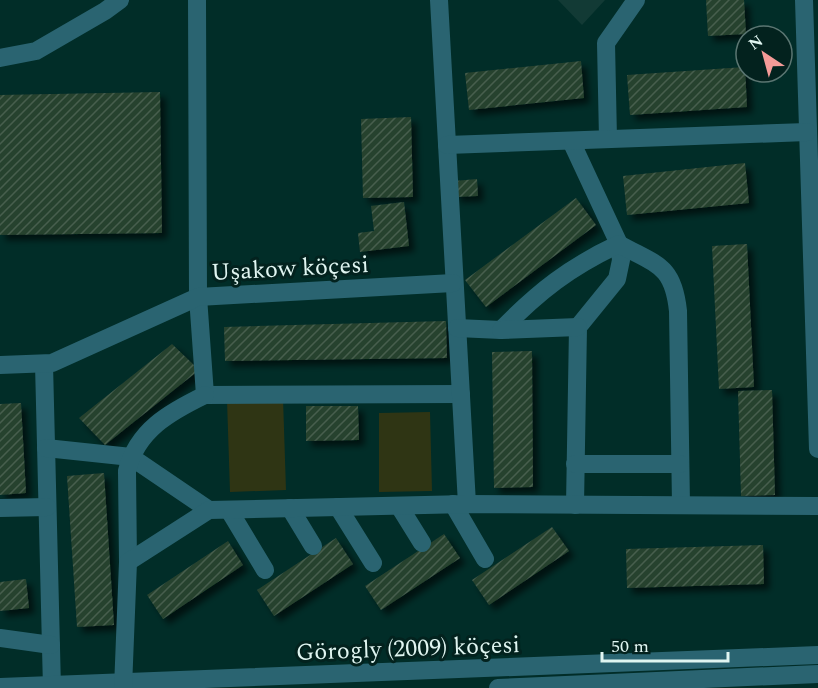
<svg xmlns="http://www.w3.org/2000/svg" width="818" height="688" font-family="Spectral,serif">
<defs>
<pattern id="building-hatch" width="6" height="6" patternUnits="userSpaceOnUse" patternTransform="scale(1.5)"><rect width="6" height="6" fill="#28422f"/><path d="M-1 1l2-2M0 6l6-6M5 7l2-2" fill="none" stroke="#475e4e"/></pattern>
<filter id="shadow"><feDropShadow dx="5.5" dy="5.5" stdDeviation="3" flood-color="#0009"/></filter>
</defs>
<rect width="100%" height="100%" fill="#012d28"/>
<path fill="#123a35" d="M558,0H605L582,25Z"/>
<g fill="#2f3514">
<path d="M283,398L286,490L230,492L227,400Z"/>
<path d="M430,412L432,491L379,492V413Z"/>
</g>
<g fill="url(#building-hatch)" filter="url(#shadow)">
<path d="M706,0H744L746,34L708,36Z"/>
<path d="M581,61L584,98L469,110L465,73Z"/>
<path d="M745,67L747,107L630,115L627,75Z"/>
<path d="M160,92L162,233L0,235V95Z"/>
<path d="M411,117L413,197L363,198L361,119Z"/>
<path d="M745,163L749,203L627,215L623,176Z"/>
<path d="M477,179L478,196L455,197L454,181Z"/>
<path d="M576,198L596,225L486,307L465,280Z"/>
<path d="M404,202L409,246L360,252L358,233L374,231L371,206Z"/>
<path d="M747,244L754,387L719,389L712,246Z"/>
<path d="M446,321L447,358L225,361L224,327Z"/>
<path d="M172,344L199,370L105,445L79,418Z"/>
<path d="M532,351L533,487L494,488L492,352Z"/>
<path d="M772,390L775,495L741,496L738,391Z"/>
<path d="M21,403L26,493L0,495V404Z"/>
<path d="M306,406H358L359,440L306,441Z"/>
<path d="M104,473L114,625L77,627L67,476Z"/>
<path d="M552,527L569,551L489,605L472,580Z"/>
<path d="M444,534L460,558L381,610L365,586Z"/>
<path d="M336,538L353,564L274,616L257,590Z"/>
<path d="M228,541L243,565L163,619L147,595Z"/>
<path d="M763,545L764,584L627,588L626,549Z"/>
<path d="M26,579L29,608L0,611V582Z"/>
</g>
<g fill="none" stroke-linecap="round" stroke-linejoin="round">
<g stroke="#2a6471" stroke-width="18">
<path d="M197,0L198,297L205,395L461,394"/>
<path d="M439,0L467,504"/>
<path d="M804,0L818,449"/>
<path d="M0,58L36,51L105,11L120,0"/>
<path d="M608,139L606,43L636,0"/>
<path d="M571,141L619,244L621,260L617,279L578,327L575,505"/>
<path d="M447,145L807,132"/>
<path d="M457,328L501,330C539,291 570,267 619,244C656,265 673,264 678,311L681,505"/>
<path d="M501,330L578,327"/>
<path d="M44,364L52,688"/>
<path d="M0,365L52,363L198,297L453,283"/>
<path d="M46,448L131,457L209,510"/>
<path d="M575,464H680"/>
<path d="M453,504L485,559"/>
<path d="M399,506L422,543"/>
<path d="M338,507L373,563"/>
<path d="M0,508L47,507"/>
<path d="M290,508L313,546"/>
<path d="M229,510L265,570"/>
<path d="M128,562L127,471C137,430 170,412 205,395"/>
<path d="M0,638L51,645"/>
<path d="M0,687L818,655"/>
<path d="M123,688L128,562L209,510L467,504L818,506"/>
<path d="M498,688L818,674"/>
</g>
</g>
<g text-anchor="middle" stroke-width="6" stroke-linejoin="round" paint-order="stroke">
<g font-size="24" fill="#e0f5f1" stroke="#03221e">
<text transform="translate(290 268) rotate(-3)" y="8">Uşakow köçesi</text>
<text transform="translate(408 648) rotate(-2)" y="8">Görogly (2009) köçesi</text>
</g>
</g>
<g transform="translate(764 54) rotate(324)"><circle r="28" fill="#03221e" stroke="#5b7672" stroke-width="1.5"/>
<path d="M0-4.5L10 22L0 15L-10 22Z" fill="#f59b98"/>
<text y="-9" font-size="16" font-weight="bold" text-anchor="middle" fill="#e0f5f1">N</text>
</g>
<path d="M602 652v9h126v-9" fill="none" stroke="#e0f5f1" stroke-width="3"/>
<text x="611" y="652" font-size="18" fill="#e0f5f1" stroke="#03221e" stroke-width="4.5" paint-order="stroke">50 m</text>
</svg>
